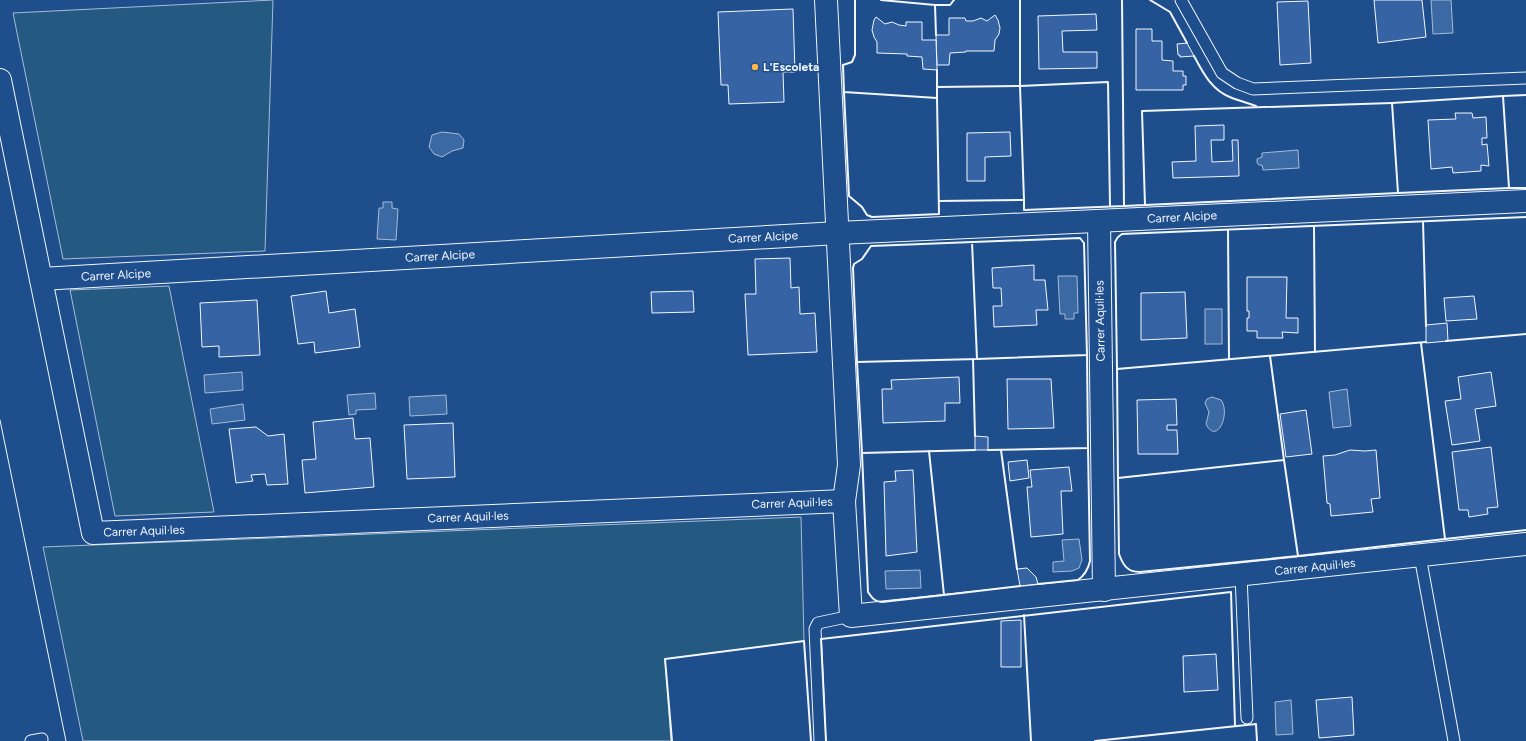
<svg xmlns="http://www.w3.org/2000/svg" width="1526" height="741" font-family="Figtree,sans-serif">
<rect width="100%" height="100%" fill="#1f4e8c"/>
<g fill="#245a82" stroke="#a8bbd7">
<path d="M273,0L265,251L63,259L13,13Z"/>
<path d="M169,286L214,512L115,516L70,290Z"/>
<path d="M801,517L804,641L665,659L671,741H83L43,547Z"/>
</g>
<g fill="#3b69a3" stroke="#a8bbd7">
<path d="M1431,0H1451L1453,33L1433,34Z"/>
<path d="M442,132L459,134L464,140L463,148L452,151L442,157L434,154L429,147L432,135Z"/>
<path d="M1298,150L1299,168L1263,170L1262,165H1259L1257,163V159L1262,157V153Z"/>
<path d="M383,202H392V208L398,209L396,240L377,239L379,208H383Z"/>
<path d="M1058,276H1077L1078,313H1074V319H1065V314H1060Z"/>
<rect x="1205" y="309" width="17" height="35"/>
<path d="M242,372L243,390L205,393L204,375Z"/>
<path d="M1347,389L1351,426L1333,428L1329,392Z"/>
<path d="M375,393L376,409L356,410V414L349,415L347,395Z"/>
<path d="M446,395L447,414L410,416L409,397Z"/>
<path d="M1212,397L1221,400C1231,413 1217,446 1206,424L1209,412L1205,403L1207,399Z"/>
<path d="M243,404L245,420L212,424L210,409Z"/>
<path d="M1079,539L1082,560L1079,568L1072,571L1053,572V562L1064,561L1062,540Z"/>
<path d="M920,570L921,588L886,589L885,571Z"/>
<path d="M1291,700L1293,734L1276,735L1275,702Z"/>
</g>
<g fill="#3563a3" stroke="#f2f6ff">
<path d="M1374,0H1422L1426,37L1378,43Z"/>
<path d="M1308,1L1311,63L1280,65L1277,2Z"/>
<path d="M793,9L795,72H783L784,102L729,104L728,85H721L718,12Z"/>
<path d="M1096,14L1097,30L1062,31L1063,52H1097V68L1039,69L1038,16Z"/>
<path d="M995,15L998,20L1000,28L999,34L995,40L994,51H966V52L950,53L949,65H937L936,35H949V18H965L966,21H973L981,18L987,21Z"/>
<path d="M876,17L885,24L892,22L899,25L906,26V22H922V40H936L937,70L923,69L922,57L907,56V54L877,53V42L874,37L872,30L874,20Z"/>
<path d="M1136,29H1152V41H1162V60L1173,61V71H1183V76H1186V85H1183V90H1136Z"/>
<path d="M1187,43L1194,56L1180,57V55H1178L1177,44Z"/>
<path d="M1455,113H1472L1473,118L1486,117L1487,138H1482V145L1487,144L1489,166L1481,165V171L1453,173L1452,167L1431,169L1428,120L1456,119Z"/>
<path d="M1224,125V140H1211L1212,162L1233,161L1232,140H1238L1239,176L1173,178L1172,162L1196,161L1195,126Z"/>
<path d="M1010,132L1011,156L985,157V181H967V133Z"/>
<path d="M790,258L791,288L799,287L800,314L815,313L817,352L748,355L745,294H756L755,259Z"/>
<path d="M1034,265V280H1045L1048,310H1036L1037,325L994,327L993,306H1002L1001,288H993L992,268Z"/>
<path d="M1247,277H1287L1286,318H1298V333L1282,332L1283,338H1257V331H1247V318H1249V311H1247Z"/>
<path d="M326,291L329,313L355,309L360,347L315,353L314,342L298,344L291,296Z"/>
<path d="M693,291L694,312L652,313L651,292Z"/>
<path d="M1185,292L1187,338L1141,340V293Z"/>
<path d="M1474,296L1477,319L1446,321L1444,298Z"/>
<path d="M257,300L260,355L219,357V346L202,347L200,303Z"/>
<path d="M1447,323L1448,341L1426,343V325Z"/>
<path d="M1491,372L1496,406L1475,409L1480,441L1452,445L1445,401L1461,399L1458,377Z"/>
<path d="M959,377L960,403H945V421L883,423L882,389H892L891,380Z"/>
<path d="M1007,379H1051L1054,428L1008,429Z"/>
<path d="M1176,399L1177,425H1167V430H1177L1178,454H1138L1137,400Z"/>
<path d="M1306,410L1312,454L1286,457L1280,414Z"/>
<path d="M353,418L355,439L370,438L374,487L305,493L302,460L316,459L313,422Z"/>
<path d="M453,423L455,477L407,479L404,425Z"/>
<path d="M256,427L268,436L284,434L288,484L267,485L265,474L251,475L253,481L236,483L229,429Z"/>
<path d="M975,436L988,437V450H975Z"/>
<path d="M1491,447L1498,507L1487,508L1488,514L1469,517L1468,510H1459L1452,452Z"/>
<path d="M1350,450L1365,451L1376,450L1380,498L1371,499L1373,512L1331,516L1330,504L1327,503L1323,456L1335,455Z"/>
<path d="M1027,460L1029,478L1010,481L1008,462Z"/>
<path d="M1069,467L1072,491H1061L1063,534L1031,537L1027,487H1032L1030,470Z"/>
<path d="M913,470L917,552L886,556L884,482L896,481L895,471Z"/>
<path d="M1027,568L1036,577L1038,584L1020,586L1017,569Z"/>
<path d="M1021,620V667H1001V621Z"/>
<path d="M1216,654L1218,690L1184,692L1183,656Z"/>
<path d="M1352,697L1354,735L1319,738L1316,700Z"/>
</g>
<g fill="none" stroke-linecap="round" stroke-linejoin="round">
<defs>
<g id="service">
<path d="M1181,0L1222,73L1237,83L1253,89L1526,78"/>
<path d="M1420,556L1454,741"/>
<path d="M1241,575L1247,718"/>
<path d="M31,741L42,739"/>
<path d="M820,741L815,629L818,623L851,616"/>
</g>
<g id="minor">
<path d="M826,0L849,465L844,501"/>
<path d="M0,80L93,533L844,501L851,616L1526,544"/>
<path d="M1099,221L1104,590"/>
<path d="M41,279L838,233L1526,201"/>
</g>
</defs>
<use href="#service" stroke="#f2f6ff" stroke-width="13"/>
<use href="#minor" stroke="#f2f6ff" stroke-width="24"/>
<use href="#service" stroke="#1f4e8c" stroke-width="11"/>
<use href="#minor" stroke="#1f4e8c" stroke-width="22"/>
<path stroke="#f2f6ff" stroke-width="1" d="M0,420L66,741"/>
<g stroke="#f2f6ff" stroke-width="2">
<path d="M855,0V55L852,62L843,65L844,92L937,98V70"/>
<path d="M881,0L935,5L936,35"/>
<path d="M1020,0V86L1108,82L1110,206"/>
<path d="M1150,0L1170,12L1187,43"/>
<path d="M935,5H950L954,0"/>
<path d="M1194,56C1203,73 1212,91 1232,98C1240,101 1248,103 1256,106"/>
<path d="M937,87L1020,86L1024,200L939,201"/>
<path d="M844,92L849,196L862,207L867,215L872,217L939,214L937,98"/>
<path d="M1526,95L1503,96L1509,188H1526"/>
<path d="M1503,96L1392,103L1398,193L1509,188"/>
<path d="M1024,200V210L1124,206L1122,0"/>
<path d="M1145,205L1398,193"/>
<path d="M1124,206L1145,205L1142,111L1392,103"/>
<path d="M1423,222L1426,326"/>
<path d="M1314,227L1315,352"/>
<path d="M1228,230L1229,359"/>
<path d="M972,242L977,359L1087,355L1084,243L1080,238L871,246L862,259L854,264L853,268L857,362L977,359"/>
<path d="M1446,341L1526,334"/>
<path d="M1426,342L1117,369L1115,242L1118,237L1122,234L1526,217"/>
<path d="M973,359L975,436"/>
<path d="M857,362L862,453L975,450"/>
<path d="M1117,369L1118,478L1284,460L1270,356"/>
<path d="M988,450L1088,448L1087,355"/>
<path d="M1001,450L1017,569"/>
<path d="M862,453L868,592C872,598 875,602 882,602L944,595L929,451"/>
<path d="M1118,478L1119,554C1123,565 1127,572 1140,572L1298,556L1284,460"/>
<path d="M1445,539L1526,530"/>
<path d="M1298,556L1445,539L1421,343"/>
<path d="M1038,584L1078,580C1085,575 1088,570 1090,561L1088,448"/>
<path d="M944,595L1020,586"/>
<path d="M1024,615L1031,741"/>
<path d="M672,741L665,659L804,641L811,741"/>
<path d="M826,741L821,639L1231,592L1235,726"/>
<path d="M1095,741L1256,724L1257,741"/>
</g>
</g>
<circle fill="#ffb74d" stroke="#1f4e8c" stroke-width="1.5" cx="755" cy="67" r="4"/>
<g text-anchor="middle" stroke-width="3" stroke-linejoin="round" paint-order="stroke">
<g font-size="12" font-weight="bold" fill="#f2f6ff" stroke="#1f4e8c" text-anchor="start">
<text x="763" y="71">L'Escoleta</text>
</g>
<g font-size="12" fill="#f2f6ff" stroke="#1f4e8c">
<text transform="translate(1182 217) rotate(-3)" y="4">Carrer Alcipe</text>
<text transform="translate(763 237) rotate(-3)" y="4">Carrer Alcipe</text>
<text transform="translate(440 256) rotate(-3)" y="4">Carrer Alcipe</text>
<text transform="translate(116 275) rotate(-3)" y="4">Carrer Alcipe</text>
<text transform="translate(1100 321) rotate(-91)" y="4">Carrer Aquil·les</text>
<text transform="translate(792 503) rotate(-2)" y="4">Carrer Aquil·les</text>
<text transform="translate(468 517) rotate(-2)" y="4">Carrer Aquil·les</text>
<text transform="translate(144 531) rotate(-2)" y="4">Carrer Aquil·les</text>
<text transform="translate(1315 567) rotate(-6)" y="4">Carrer Aquil·les</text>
</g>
</g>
</svg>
